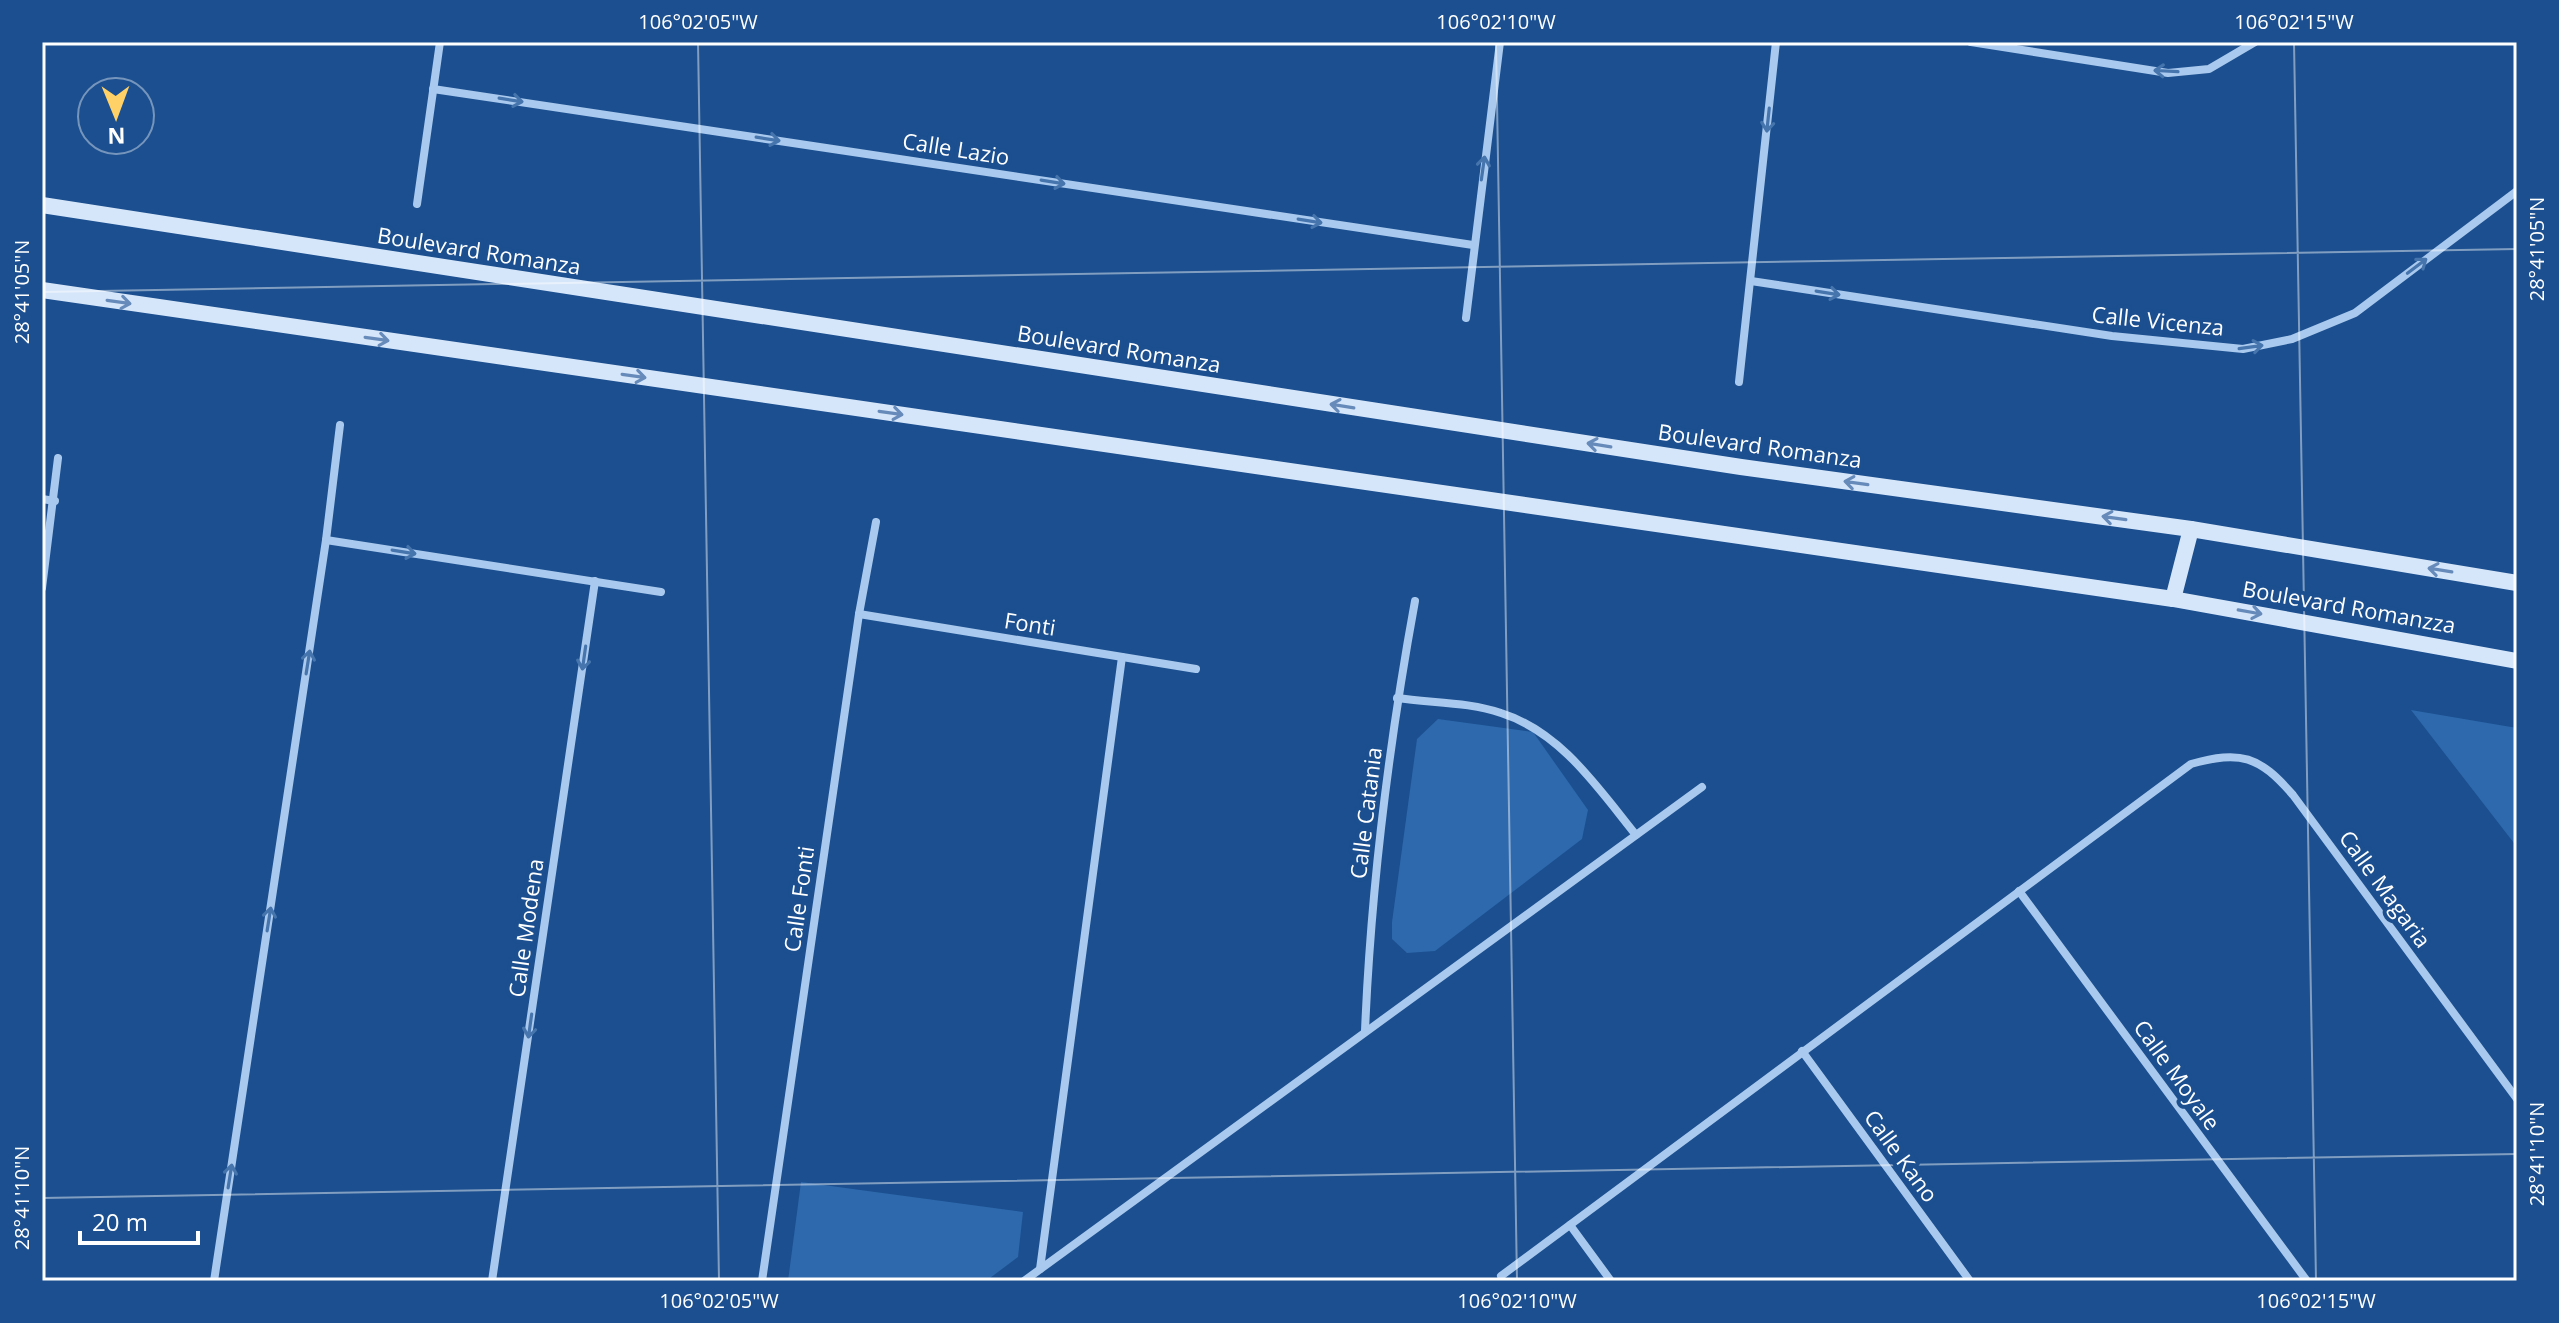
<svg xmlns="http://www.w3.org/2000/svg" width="2559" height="1323" font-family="'Open Sans',sans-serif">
<rect width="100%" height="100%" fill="#1b4f8f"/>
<g fill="#2e69ad">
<path d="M2411,710L2517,728V847Z"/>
<path d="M1438,719L1533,732L1588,810L1582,839L1435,951L1407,953L1392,939V922L1417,739Z"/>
<path d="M801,1182L1023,1212L1018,1257L986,1281H788Z"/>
</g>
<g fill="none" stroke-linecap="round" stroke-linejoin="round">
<g stroke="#a9c9ee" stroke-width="8">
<path d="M1971,42L2168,73L2209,69L2255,42"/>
<path d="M433,89L1473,245"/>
<path d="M417,204L440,42"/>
<path d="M1751,281L2112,336L2243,349L2292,339L2355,313L2517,191"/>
<path d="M1466,318L1500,42"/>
<path d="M1739,382L1776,42"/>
<path d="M42,499L55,501"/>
<path d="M326,540L661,592"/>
<path d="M42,588L58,458"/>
<path d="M859,614L1196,669"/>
<path d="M1397,698C1431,703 1470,702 1501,713C1561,732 1598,788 1636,835"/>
<path d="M2019,891L2307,1281"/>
<path d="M1365,1031C1371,887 1389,743 1415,601"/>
<path d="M1802,1051L1970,1281"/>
<path d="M1570,1225L1611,1281"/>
<path d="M1040,1269L1122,657"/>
<path d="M1501,1276L2191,764C2241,750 2259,756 2293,795L2517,1099"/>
<path d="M214,1281L326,540L340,425"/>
<path d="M492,1281L595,581"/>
<path d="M762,1281L859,614L876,522"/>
<path d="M1024,1281L1702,787"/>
</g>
<g stroke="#d6e6fa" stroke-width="16">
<path d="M42,205L1741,467L2191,529L2517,583"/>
<path d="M42,290L2173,599L2517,661"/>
<path d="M2173,599L2191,529"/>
</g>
</g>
<defs><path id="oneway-shaft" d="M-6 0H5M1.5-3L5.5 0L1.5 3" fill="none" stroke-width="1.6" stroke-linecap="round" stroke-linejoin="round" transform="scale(2)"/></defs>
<g stroke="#4674ac">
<use href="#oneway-shaft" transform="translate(2166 71) rotate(-177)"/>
<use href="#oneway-shaft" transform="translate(511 100) rotate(9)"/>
<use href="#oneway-shaft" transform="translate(1768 120) rotate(96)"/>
<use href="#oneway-shaft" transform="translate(768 139) rotate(9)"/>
<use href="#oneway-shaft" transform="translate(1483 168) rotate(-82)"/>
<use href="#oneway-shaft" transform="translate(1053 182) rotate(9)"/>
<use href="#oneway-shaft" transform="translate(1310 221) rotate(9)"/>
<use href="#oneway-shaft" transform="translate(2417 266) rotate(-37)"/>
<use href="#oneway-shaft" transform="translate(1828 293) rotate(9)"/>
<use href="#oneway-shaft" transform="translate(2251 347) rotate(-8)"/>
<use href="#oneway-shaft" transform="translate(404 552) rotate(9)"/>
<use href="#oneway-shaft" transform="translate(584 658) rotate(98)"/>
<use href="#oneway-shaft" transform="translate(308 662) rotate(-81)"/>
<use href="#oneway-shaft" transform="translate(269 919) rotate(-81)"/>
<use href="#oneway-shaft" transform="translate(530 1026) rotate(98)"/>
<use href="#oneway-shaft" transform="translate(230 1176) rotate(-81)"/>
</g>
<g stroke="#668bba">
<use href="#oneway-shaft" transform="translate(119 302) rotate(8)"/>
<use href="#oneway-shaft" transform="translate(377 339) rotate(8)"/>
<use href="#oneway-shaft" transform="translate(634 376) rotate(8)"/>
<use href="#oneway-shaft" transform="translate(1342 406) rotate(-171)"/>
<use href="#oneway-shaft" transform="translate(891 413) rotate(8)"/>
<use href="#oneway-shaft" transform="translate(1599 445) rotate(-171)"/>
<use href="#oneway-shaft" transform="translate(1856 483) rotate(-172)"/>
<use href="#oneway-shaft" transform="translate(2114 518) rotate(-172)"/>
<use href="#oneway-shaft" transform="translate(2440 570) rotate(-171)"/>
<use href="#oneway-shaft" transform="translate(2250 612) rotate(10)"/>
</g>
<path fill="none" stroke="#fff" stroke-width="2" stroke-opacity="0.45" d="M698,42L719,1281M1496,42L1517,1281M2294,42L2316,1281M42,292L2517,249M42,1198L2517,1154"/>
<g text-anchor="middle" stroke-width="8" stroke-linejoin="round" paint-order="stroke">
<g font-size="22" fill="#fff" stroke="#1b4f8f">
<text transform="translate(956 149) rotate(9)" y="8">Calle Lazio</text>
<text transform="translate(479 251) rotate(9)" y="8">Boulevard Romanza</text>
<text transform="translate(2158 321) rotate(6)" y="8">Calle Vicenza</text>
<text transform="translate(1119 349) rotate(9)" y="8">Boulevard Romanza</text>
<text transform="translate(1760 446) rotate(8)" y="8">Boulevard Romanza</text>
<text transform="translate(2349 607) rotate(10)" y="8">Boulevard Romanzza</text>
<text transform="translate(1030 624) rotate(9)" y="8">Fonti</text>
<text transform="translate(1366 813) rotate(-83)" y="8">Calle Catania</text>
<text transform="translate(2385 889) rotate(54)" y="8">Calle Magaria</text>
<text transform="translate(799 899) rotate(-82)" y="8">Calle Fonti</text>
<text transform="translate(526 928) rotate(-82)" y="8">Calle Modena</text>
<text transform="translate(2177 1075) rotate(54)" y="8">Calle Moyale</text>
<text transform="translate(1901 1156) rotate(54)" y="8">Calle Kano</text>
</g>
</g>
<rect width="2559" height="1323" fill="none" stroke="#1b4f8f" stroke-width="88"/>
<g transform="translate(116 116) rotate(179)"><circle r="38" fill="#1b4f8f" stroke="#7695bc" stroke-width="2"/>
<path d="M0-6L14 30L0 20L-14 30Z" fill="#ffd166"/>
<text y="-12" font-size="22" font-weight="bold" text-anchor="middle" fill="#ffffff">N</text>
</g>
<path d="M80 1231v12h118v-12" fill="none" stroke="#ffffff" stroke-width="4"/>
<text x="92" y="1231" font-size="24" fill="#ffffff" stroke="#1b4f8f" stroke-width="6" paint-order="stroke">20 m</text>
<rect x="44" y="44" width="2471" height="1235" fill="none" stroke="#fff" stroke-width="3"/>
<g font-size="20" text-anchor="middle" fill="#fff">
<text x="698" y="29">106°02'05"W</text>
<text x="1496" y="29">106°02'10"W</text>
<text x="2294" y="29">106°02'15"W</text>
<text transform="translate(2537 249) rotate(-90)" y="7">28°41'05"N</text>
<text transform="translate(22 292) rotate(-90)" y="7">28°41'05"N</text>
<text transform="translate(2537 1154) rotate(-90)" y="7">28°41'10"N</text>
<text transform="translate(22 1198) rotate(-90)" y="7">28°41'10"N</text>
<text x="719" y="1308">106°02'05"W</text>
<text x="1517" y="1308">106°02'10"W</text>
<text x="2316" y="1308">106°02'15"W</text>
</g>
</svg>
